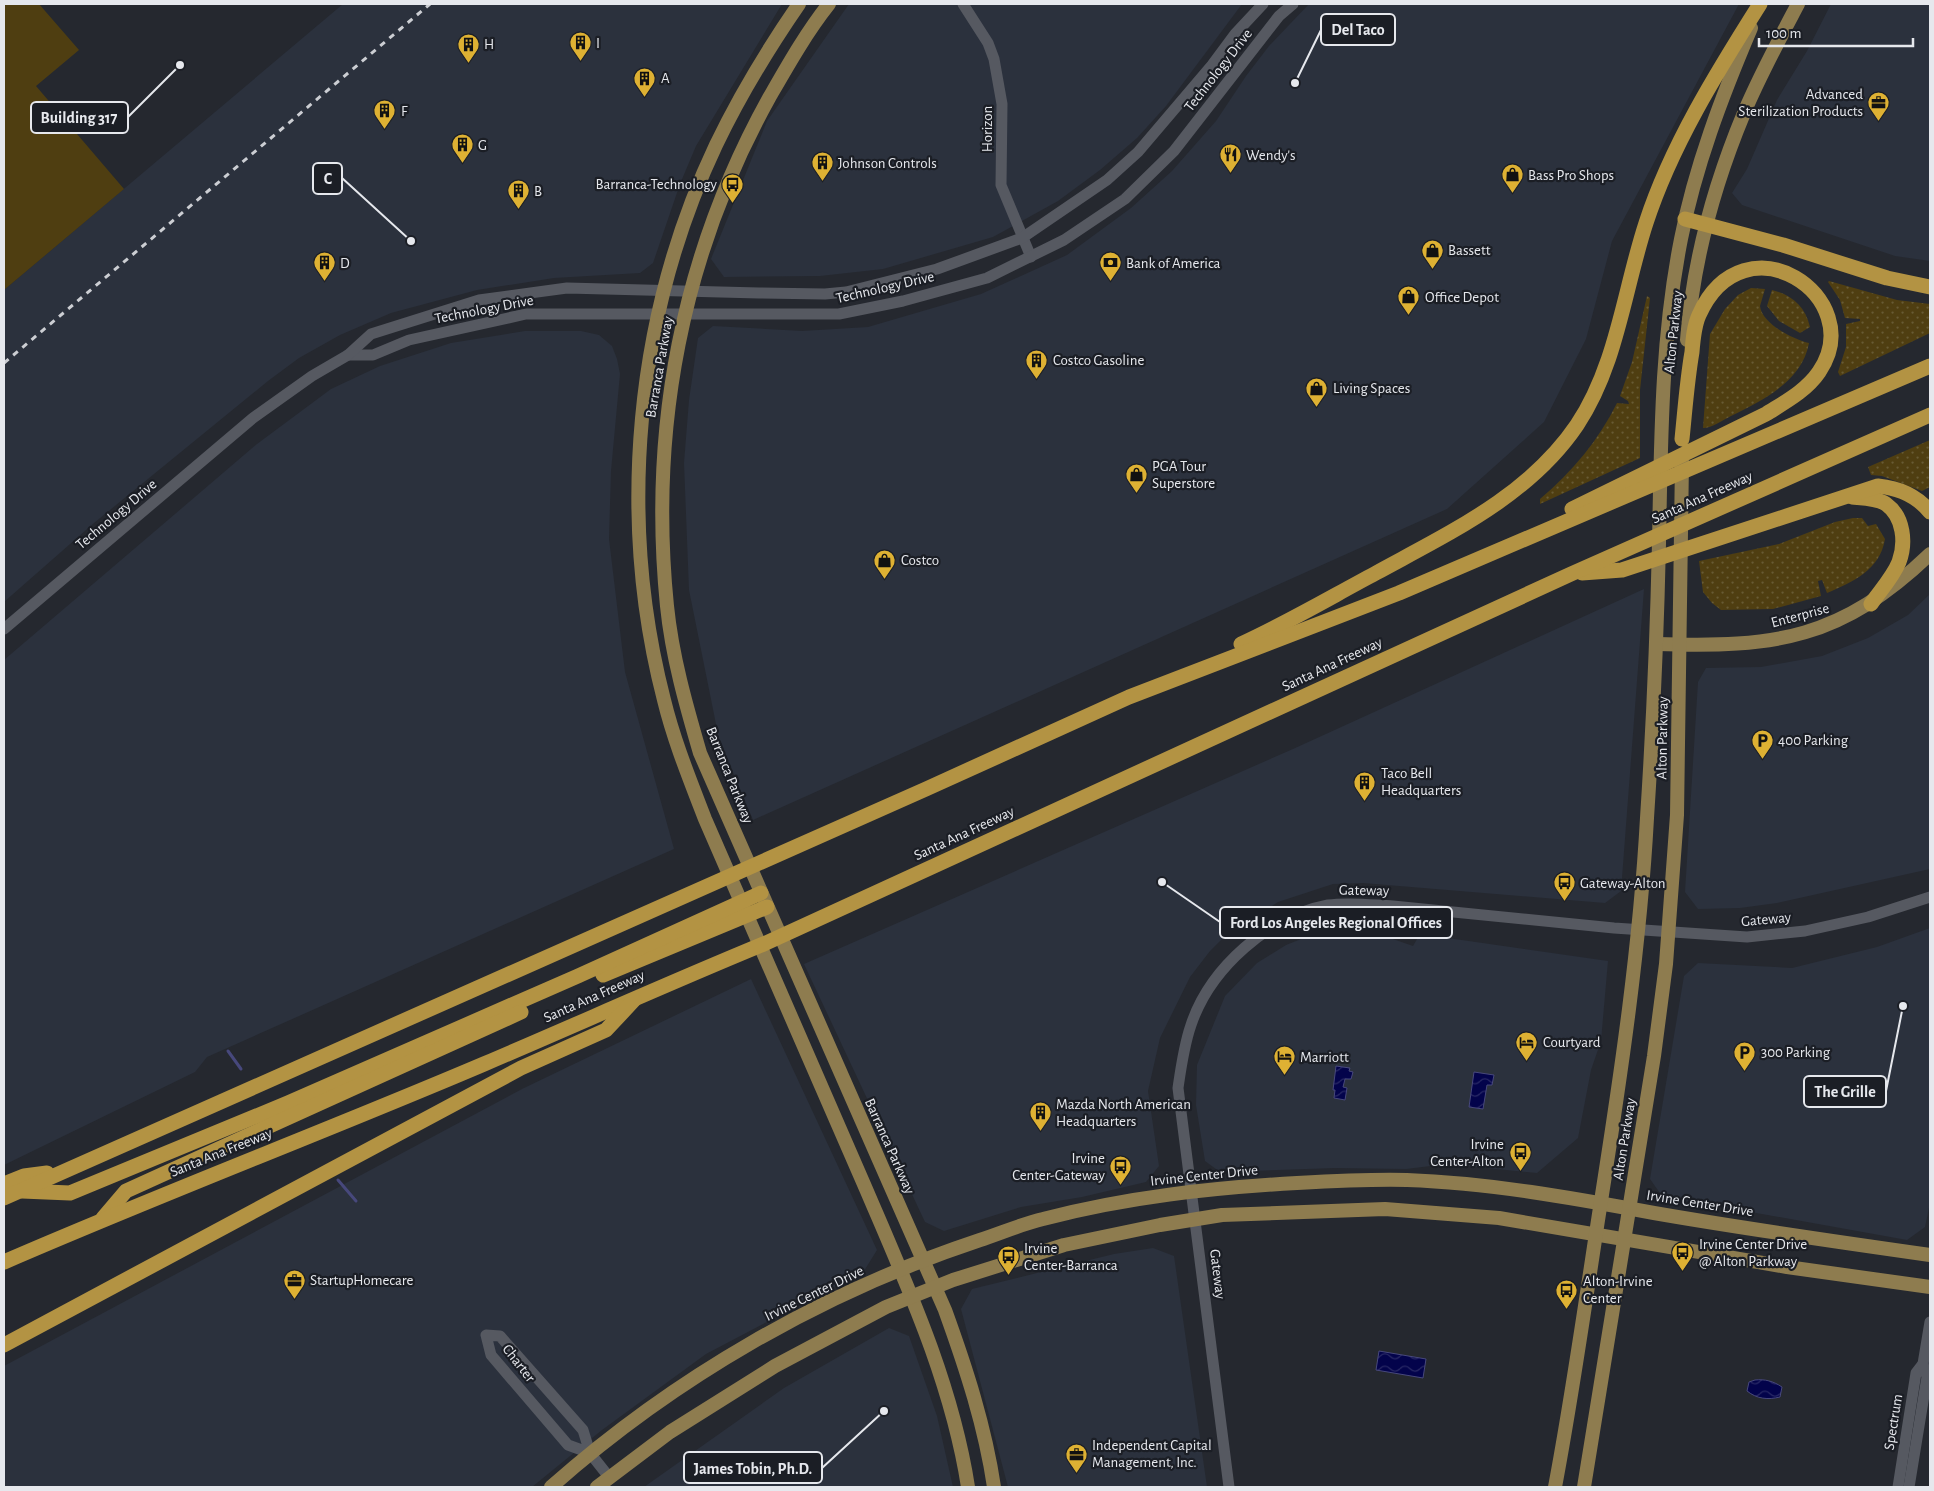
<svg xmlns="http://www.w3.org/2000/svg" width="1934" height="1491" font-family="'Alegreya Sans',sans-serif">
<defs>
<pattern id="park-dots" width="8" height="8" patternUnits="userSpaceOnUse" patternTransform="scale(1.25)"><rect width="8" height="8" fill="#4f3e11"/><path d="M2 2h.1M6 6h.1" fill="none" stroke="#685a34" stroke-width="1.8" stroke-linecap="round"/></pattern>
<pattern id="water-waves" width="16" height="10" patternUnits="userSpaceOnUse" patternTransform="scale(1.25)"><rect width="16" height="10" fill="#03034b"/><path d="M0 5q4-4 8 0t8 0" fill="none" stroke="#282865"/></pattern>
</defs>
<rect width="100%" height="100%" fill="#25282f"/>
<g fill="#2b313d">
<path d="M343,4H782L696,146L680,184L653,263L640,273L554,278L477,290L391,313L340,335L299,358L268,381L94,523L4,602V290Z"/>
<path d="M849,4H1242L1166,106L1137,138L1100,170L1058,201L993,237L883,269L820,276L724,277L711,259L767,121Z"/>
<path d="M1309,4H1739L1612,241L1586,339L1544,422L1447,509L753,820L719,739L689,590L684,463L689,400L698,338L713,326L802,331L868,327L981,294L1067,255L1131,208L1172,171L1216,121L1246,76L1269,46Z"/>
<path d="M1831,4H1930V261L1895,256L1742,205L1732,193L1747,169L1777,100L1807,51Z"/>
<path d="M525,331H581L599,335L612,346L617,359L620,374L611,471L609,539L625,672L674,849L207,1057L195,1072L4,1165V660L257,444L331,389L380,366L451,343Z"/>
<path d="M1644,589L1621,891L1605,903L1363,883L1333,884L1278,902L1225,936L1210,951L1190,977L1160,1038L1148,1091L1159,1166L1146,1182L1082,1197L1021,1207L944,1231L925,1222L804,964L1293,749Z"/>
<path d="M1930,594V869L1777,903L1740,908L1698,909L1685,892L1698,682L1706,668L1761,667L1822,656L1868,638L1908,615Z"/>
<path d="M1363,926L1385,927L1389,930L1390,938L1413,946L1420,934L1608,961L1601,1041L1591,1070L1578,1138L1537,1173L1447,1164L1406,1169L1335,1168L1220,1172L1205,1161L1196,1105L1197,1065L1225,996L1257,963L1286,945L1319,932L1341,927Z"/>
<path d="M1930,928V1203L1925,1227L1907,1240L1662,1196L1650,1179L1684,976L1698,963L1792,968L1877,947Z"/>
<path d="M751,979L877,1250L864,1271L706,1354L602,1430L532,1487H4V1366L522,1089Z"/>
<path d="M1153,1248L1174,1256L1207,1487H1008L961,1309L972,1289L1114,1254Z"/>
<path d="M889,1328L909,1336L937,1416L953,1487H644L784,1388Z"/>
</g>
<path fill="#4f3e11" d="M4,4H39L79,50L36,86L124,189L4,290Z"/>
<g fill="url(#park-dots)">
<path d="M1829,281L1897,300L1930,304V333L1840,376L1838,372L1846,347V324L1860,321V319L1845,318L1840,300L1828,282Z"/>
<path d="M1751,288L1765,289L1760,306C1762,324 1793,339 1809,343C1802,381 1764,400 1731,416C1723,420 1712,428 1703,428L1710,334L1725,309L1738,295Z"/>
<path d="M1772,290C1792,295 1805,306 1810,327L1800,333L1779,321L1767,306Z"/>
<path d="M1647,296L1650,298L1640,390V458L1540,504V499C1573,471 1598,441 1617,403L1629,404L1628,401L1620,396L1632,362Z"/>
<path d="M1930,440V487L1922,491L1882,476L1871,475L1868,467Z"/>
<path d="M1853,518H1862L1868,526L1876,524L1885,539C1880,570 1853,582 1827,593L1822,580L1818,581L1821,596L1773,609L1721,610L1712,603L1703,592L1699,561L1779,544L1835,522Z"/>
</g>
<g fill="url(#water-waves)" stroke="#47487c">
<path d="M1336,1066L1350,1068L1349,1071L1353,1072L1351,1079H1345L1343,1087L1347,1088L1345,1100L1334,1098L1335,1090H1333Z"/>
<path d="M1474,1072L1494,1075L1492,1085H1487L1483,1109L1469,1107Z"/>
<path d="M1379,1351L1426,1359L1423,1378L1376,1370Z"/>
<path d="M1755,1380C1765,1379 1773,1381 1782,1387L1780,1397C1768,1400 1757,1399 1747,1391L1749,1382Z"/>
</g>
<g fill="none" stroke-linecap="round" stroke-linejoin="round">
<g stroke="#47487c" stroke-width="3">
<path d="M228,1051L241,1069"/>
<path d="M338,1180L356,1201"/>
</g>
<g stroke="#565961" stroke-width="11">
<path d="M963,4L988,43L994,59L1002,104L1001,185L1031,257"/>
<path d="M348,355H373L409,340L526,314H839L903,301L987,278L1064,240L1125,199L1174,151L1279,16L1293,4"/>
<path d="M4,629L253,418L312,376L348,355L371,334L479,300L567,288L759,293L825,294L846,292L937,269L1022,238L1107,180L1138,152L1212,65L1235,34L1263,4"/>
<path d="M590,1453L568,1445L491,1355L486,1335L500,1336L583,1430L590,1453L609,1477"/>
<path d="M1229,1487L1178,1088C1181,1067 1184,1045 1191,1025C1210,968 1269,916 1328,905C1349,902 1372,905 1393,906L1614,928L1747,937L1805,931L1868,917L1930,897"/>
<path d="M1898,1487L1916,1373L1923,1364"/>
<path d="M1909,1487L1927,1377L1923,1364L1930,1322"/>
</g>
<g stroke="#8e7c4f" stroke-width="14">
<path d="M799,4C768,49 740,95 716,145C635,316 617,518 664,700C674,741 690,780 705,819C759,942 813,1065 866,1189C907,1285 952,1383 968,1487"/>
<path d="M829,4C806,33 788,65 769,98C682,255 649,428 667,606C672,656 686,705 700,753L945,1310C966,1368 985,1426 994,1487"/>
<path d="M1687,340C1693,262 1714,185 1744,113C1760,75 1779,40 1798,4"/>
<path d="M1657,644C1776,648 1841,639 1930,554"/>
<path d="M551,1487C675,1377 823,1292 980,1240C1001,1233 1022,1224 1043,1219C1127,1197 1211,1188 1297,1183C1333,1181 1371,1179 1407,1180C1490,1183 1573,1198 1654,1213C1746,1229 1838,1242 1930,1255"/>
<path d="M597,1487L670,1432L775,1366L886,1307L953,1280L1064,1245L1160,1225L1222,1215L1385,1209L1499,1218L1787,1267L1930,1287"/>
<path d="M1555,1487C1573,1392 1586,1297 1601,1201C1621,1074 1640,946 1647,818C1653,726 1657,634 1659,543C1661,441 1661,340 1681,239C1695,167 1722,96 1751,28"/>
<path d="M1584,1487L1654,1056L1666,964L1677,815L1682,461"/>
</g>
<g stroke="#b39343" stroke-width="15">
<path d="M1685,219L1783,245L1887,278L1930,287"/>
<path d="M1852,497C1863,498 1877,498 1886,504C1904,517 1906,543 1899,562C1893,577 1880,591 1871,604"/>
<path d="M1572,509L1766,414C1785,402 1806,391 1819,372C1870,297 1744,214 1699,315C1694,326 1693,339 1692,352C1687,381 1685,410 1682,439"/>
<path d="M1582,573L1622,570L1878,486C1899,488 1917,496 1930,512"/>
<path d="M1241,644C1287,623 1331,597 1376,573C1449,533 1529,496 1577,425C1617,365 1624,290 1646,223C1671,146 1717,72 1760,4"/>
<path d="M603,975L767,907"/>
<path d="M4,1184L24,1176L47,1173"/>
<path d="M22,1191L70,1193L288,1103L578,976L761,893"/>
<path d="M4,1198L926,789L1129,697L1399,593L1930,366"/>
<path d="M103,1218L126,1191L521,1012"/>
<path d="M4,1262C163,1193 324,1132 484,1064C578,1024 671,982 766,943L1571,574L1930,415"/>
<path d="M4,1345L521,1068L606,1030L634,1000"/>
</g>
<path stroke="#ccced3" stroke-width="3" stroke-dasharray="6 6" stroke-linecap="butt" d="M4,363L430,4"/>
</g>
<defs>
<symbol id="building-pin" viewBox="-11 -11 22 30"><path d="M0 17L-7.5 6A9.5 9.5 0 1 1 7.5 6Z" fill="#deb133" stroke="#1b1e25"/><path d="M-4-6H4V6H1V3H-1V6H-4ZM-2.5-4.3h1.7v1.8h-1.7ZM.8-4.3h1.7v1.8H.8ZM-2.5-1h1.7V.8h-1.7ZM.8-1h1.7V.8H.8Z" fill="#111"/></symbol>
<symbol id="office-pin" viewBox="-11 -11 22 30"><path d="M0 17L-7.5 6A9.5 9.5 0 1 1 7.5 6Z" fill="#deb133" stroke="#1b1e25"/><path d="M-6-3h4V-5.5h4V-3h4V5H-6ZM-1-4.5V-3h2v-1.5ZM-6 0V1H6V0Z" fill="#111"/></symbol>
<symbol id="restaurant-pin" viewBox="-11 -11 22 30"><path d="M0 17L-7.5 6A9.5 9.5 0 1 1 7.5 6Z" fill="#deb133" stroke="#1b1e25"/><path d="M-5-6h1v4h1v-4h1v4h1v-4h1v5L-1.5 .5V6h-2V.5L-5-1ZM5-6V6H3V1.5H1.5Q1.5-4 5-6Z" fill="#111"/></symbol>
<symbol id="shop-pin" viewBox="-11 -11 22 30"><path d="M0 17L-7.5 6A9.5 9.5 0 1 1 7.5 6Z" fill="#deb133" stroke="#1b1e25"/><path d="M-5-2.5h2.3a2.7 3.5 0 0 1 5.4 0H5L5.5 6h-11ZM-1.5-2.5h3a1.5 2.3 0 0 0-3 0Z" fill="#111"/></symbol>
<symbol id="bus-pin" viewBox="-11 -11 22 30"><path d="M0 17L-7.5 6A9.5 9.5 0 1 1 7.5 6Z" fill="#deb133" stroke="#1b1e25"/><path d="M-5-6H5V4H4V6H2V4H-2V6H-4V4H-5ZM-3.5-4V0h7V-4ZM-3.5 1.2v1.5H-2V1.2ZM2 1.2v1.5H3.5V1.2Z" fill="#111"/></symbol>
<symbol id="bank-pin" viewBox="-11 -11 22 30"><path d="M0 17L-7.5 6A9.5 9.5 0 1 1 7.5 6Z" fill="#deb133" stroke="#1b1e25"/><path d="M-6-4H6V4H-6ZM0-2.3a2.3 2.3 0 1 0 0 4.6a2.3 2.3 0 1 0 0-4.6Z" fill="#111"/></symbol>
<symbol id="parking-pin" viewBox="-11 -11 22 30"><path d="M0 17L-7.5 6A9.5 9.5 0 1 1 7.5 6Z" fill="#deb133" stroke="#1b1e25"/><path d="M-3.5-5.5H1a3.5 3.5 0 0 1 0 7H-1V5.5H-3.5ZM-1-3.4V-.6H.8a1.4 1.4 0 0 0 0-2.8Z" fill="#111"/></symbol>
<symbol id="hotel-pin" viewBox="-11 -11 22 30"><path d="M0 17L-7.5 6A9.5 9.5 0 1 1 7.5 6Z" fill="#deb133" stroke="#1b1e25"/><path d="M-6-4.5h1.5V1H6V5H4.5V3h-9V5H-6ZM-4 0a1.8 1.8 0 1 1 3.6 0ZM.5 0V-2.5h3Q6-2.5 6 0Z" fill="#111"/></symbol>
</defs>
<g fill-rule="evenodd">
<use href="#building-pin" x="568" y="30" width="25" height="34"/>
<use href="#building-pin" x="456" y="32" width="25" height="34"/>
<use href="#building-pin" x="632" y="66" width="25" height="34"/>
<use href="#office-pin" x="1866" y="90" width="25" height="34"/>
<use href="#building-pin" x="372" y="98" width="25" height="34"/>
<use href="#building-pin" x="450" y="132" width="25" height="34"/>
<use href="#restaurant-pin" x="1218" y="142" width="25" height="34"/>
<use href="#building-pin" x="810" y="150" width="25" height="34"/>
<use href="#shop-pin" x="1500" y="162" width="25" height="34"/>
<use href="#bus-pin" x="720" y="172" width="25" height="34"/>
<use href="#building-pin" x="506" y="178" width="25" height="34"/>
<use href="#shop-pin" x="1420" y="238" width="25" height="34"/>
<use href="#building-pin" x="312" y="250" width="25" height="34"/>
<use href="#bank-pin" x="1098" y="250" width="25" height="34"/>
<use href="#shop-pin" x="1396" y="284" width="25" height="34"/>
<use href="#building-pin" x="1024" y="348" width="25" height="34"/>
<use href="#shop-pin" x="1304" y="376" width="25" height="34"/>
<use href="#shop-pin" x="1124" y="462" width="25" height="34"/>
<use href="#shop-pin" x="872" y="548" width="25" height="34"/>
<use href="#parking-pin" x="1750" y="728" width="25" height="34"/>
<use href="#building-pin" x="1352" y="770" width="25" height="34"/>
<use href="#bus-pin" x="1552" y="870" width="25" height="34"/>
<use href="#hotel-pin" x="1514" y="1030" width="25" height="34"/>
<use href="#parking-pin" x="1732" y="1040" width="25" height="34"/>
<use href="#hotel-pin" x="1272" y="1044" width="25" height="34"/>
<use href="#building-pin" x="1028" y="1100" width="25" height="34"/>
<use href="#bus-pin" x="1508" y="1140" width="25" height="34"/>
<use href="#bus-pin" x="1108" y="1154" width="25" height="34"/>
<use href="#bus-pin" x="1670" y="1240" width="25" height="34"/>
<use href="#bus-pin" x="996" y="1244" width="25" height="34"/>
<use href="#office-pin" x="282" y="1268" width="25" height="34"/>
<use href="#bus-pin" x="1554" y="1278" width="25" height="34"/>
<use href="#office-pin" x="1064" y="1442" width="25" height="34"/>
</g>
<g text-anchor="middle" stroke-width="4.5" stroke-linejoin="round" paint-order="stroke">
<g font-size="15" fill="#e6e8ed" stroke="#1b1e25" text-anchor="start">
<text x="596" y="48">I</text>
<text x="484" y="49">H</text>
<text x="661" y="83">A</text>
<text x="1863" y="99" text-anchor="end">Advanced<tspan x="1863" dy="17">Sterilization Products</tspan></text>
<text x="401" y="116">F</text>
<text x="478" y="150">G</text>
<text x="1246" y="160">Wendy's</text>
<text x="838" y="168">Johnson Controls</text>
<text x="1528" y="180">Bass Pro Shops</text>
<text x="717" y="189" text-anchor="end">Barranca-Technology</text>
<text x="534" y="196">B</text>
<text x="1448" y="255">Bassett</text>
<text x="340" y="268">D</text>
<text x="1126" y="268">Bank of America</text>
<text x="1425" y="302">Office Depot</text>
<text x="1053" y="365">Costco Gasoline</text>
<text x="1333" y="393">Living Spaces</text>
<text x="1152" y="471">PGA Tour<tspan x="1152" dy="17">Superstore</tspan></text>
<text x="901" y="565">Costco</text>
<text x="1778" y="745">400 Parking</text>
<text x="1381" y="778">Taco Bell<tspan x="1381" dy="17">Headquarters</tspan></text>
<text x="1580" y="888">Gateway-Alton</text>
<text x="1543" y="1047">Courtyard</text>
<text x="1761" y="1057">300 Parking</text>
<text x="1300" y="1062">Marriott</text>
<text x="1056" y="1109">Mazda North American<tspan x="1056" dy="17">Headquarters</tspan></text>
<text x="1504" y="1149" text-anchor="end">Irvine<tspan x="1504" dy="17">Center-Alton</tspan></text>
<text x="1105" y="1163" text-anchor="end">Irvine<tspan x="1105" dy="17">Center-Gateway</tspan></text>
<text x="1699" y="1249">Irvine Center Drive<tspan x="1699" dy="17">@ Alton Parkway</tspan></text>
<text x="1024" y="1253">Irvine<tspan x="1024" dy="17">Center-Barranca</tspan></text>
<text x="310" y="1285">StartupHomecare</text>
<text x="1583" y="1286">Alton-Irvine<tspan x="1583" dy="17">Center</tspan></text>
<text x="1092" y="1450">Independent Capital<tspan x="1092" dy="17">Management, Inc.</tspan></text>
</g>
<g font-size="15" fill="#e6e8ed" stroke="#1b1e25">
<text transform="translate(1218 70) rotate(-52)" y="5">Technology Drive</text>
<text transform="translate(987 129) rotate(-90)" y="5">Horizon</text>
<text transform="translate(885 287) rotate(-13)" y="5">Technology Drive</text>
<text transform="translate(484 309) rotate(-11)" y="5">Technology Drive</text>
<text transform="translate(1673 332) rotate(-84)" y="5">Alton Parkway</text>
<text transform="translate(659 367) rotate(-80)" y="5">Barranca Parkway</text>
<text transform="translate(1702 497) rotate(-24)" y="5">Santa Ana Freeway</text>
<text transform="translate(116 514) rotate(-40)" y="5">Technology Drive</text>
<text transform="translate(1800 615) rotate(-15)" y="5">Enterprise</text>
<text transform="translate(1332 664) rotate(-25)" y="5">Santa Ana Freeway</text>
<text transform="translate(1662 738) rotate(-89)" y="5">Alton Parkway</text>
<text transform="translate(730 775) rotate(68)" y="5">Barranca Parkway</text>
<text transform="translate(964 833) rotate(-25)" y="5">Santa Ana Freeway</text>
<text transform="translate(1364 890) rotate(1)" y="5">Gateway</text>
<text transform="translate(1766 919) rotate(-5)" y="5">Gateway</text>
<text transform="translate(594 996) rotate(-24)" y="5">Santa Ana Freeway</text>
<text transform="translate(1624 1139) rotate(-81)" y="5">Alton Parkway</text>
<text transform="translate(890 1146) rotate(66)" y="5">Barranca Parkway</text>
<text transform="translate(221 1152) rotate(-22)" y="5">Santa Ana Freeway</text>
<text transform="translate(1204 1175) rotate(-6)" y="5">Irvine Center Drive</text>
<text transform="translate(1700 1203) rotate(9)" y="5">Irvine Center Drive</text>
<text transform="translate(1218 1274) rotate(83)" y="5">Gateway</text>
<text transform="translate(814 1293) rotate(-26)" y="5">Irvine Center Drive</text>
<text transform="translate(519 1363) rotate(52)" y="5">Charter</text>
<text transform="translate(1893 1422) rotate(-81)" y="5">Spectrum</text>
</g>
</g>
<path fill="none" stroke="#e6e8ed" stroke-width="2" d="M1295 83L1321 30M180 65L128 117M411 241L342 178M1162 882L1220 922M1903 1006L1886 1091M884 1411L822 1468"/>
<g fill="#e6e8ed" stroke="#1b1e25" stroke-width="2">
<circle cx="1295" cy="83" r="5"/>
<circle cx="180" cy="65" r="5"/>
<circle cx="411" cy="241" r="5"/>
<circle cx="1162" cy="882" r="5"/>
<circle cx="1903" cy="1006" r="5"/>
<circle cx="884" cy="1411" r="5"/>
</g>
<g fill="#1b1e25" stroke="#e6e8ed" stroke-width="2">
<rect x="1321" y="14" width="74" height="31" rx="5"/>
<rect x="31" y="102" width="97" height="31" rx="5"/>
<rect x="313" y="163" width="29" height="31" rx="5"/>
<rect x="1220" y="907" width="232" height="31" rx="5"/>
<rect x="1804" y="1076" width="82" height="31" rx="5"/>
<rect x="684" y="1452" width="138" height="31" rx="5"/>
</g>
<g font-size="16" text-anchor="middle" font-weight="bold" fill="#e6e8ed">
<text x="1358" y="35">Del Taco</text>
<text x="79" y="123">Building 317</text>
<text x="328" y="184">C</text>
<text x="1336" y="928">Ford Los Angeles Regional Offices</text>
<text x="1845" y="1097">The Grille</text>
<text x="753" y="1474">James Tobin, Ph.D.</text>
</g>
<rect width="1934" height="1491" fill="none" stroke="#e6e8ed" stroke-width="10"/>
<path d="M1759 38v8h154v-8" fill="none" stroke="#e6e8ed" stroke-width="2.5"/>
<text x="1766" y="38" font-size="15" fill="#e6e8ed" stroke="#1b1e25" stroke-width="4" paint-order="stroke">100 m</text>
</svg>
